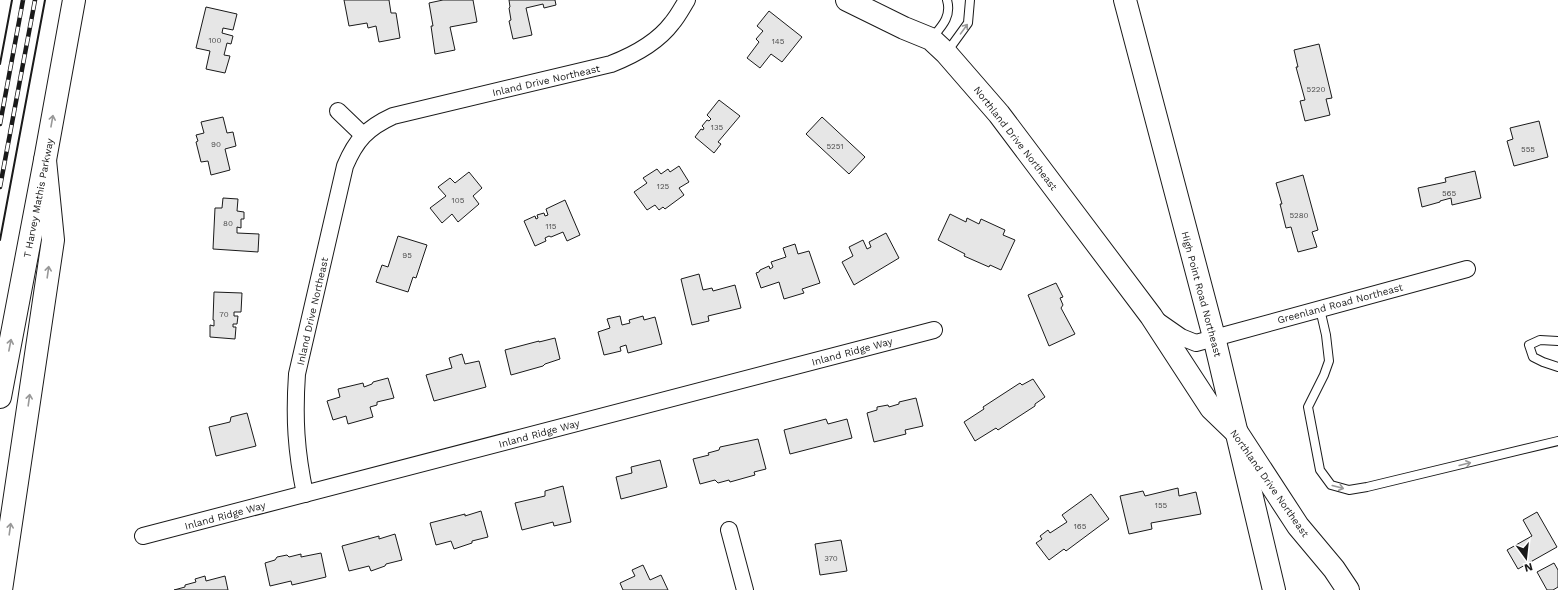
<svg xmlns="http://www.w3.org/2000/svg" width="1558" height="590" font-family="'Work Sans',sans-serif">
<rect width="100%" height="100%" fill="#fff"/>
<g fill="#e6e6e6" stroke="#1a1a1a">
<path d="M344,0H389L391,13H396L400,38L379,42L376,26L368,28L367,23L349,26Z"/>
<path d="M443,0H473L477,22L450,27L455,50L435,54L431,26H433L429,3Z"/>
<path d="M509,0H555L556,5L544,8L543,4L526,8L532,35L513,39L509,21L511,20L509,8L510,7Z"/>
<path d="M206,7L237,14L233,30L223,28L222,33L233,36L231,44L227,43L224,55L230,56L225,73L206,69L210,51L196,48Z"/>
<path d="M769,11L802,37L782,62L771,54L760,68L747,58L759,42L756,39L763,31L757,26Z"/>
<path d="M1319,44L1332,98L1326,99L1330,115L1305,121L1300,101L1305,100L1296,67H1298L1294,50Z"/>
<path d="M719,100L740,116L718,142L721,144L714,153L695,137L701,129L703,130L704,128L702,126L707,120L709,121L711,119L707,115Z"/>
<path d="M223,117L227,133L233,132L236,146L225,149L230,170L211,175L208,161L201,162L196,142L198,141L196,135L204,133L201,122Z"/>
<path d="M822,117L865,157L849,174L806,134Z"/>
<path d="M1539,121L1548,157L1514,166L1507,141L1513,139L1510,128Z"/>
<path d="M679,166L689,182L679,188L684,195L665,209L663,207L659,210L655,205L647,210L634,192L647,183L643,178L657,169L661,174L668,169L670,172Z"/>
<path d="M1475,171L1481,198L1452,205L1451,198L1440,201V202L1422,207L1418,188L1446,182L1445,178Z"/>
<path d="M469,172L482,188L473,196L479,204L458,222L452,214L442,223L430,208L446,196L438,187L450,178L455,183Z"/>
<path d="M1303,175L1318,230L1312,232L1317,247L1298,252L1291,227L1286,228L1280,204H1282L1276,183Z"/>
<path d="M223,198L238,199L237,211L244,212V219H241V228L237,227V233L259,234L258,252L213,249L215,208H222Z"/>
<path d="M565,200L580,235L567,241L563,232L551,237L549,236L545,238L546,241L535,246L524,221L535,216L536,219L538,218L537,215L544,213L545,216L548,215L546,209Z"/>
<path d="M950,214L966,222L967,218L979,224L981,219L1005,230L1003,235L1015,240L1001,270L990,265L989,267L964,256L965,254L938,240Z"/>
<path d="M886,233L899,258L854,285L842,262L853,256L849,247L863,240L867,249L871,247L869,242Z"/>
<path d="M398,236L427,245L416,278L413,277L408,292L376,282L382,265L388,267Z"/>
<path d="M795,244L798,254L809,251L820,283L802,289L804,293L784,299L779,282L761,288L756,273L759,272L760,270L769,266L770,269L773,267L771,262L786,257L783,248Z"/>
<path d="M699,274L703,290L712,288L713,291L735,285L741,308L708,316L709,321L692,325L681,279Z"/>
<path d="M1056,283L1063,297L1060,298L1063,305L1061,308L1075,334L1049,346L1028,295Z"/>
<path d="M214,292L242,293L241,312H234V316H238L237,324H233V327H236L235,339L210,337V325L214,326V320H213Z"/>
<path d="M620,316L622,325L630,323L629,320L643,316L644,320L655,317L662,344L628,353L626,345L620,347L621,351L604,355L598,332L610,328L607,319Z"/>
<path d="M555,338L560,359L545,364L543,366L511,375L505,350L539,341V342Z"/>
<path d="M462,354L465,364L479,361L486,387L434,401L426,375L452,368L449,358Z"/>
<path d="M388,378L394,398L377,402V405L370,407L373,417L348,424L346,416L333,420L327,401L340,397L338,389L363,383L364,387L372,384L373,382Z"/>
<path d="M1033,379L1045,397L1035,404V406L998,430L996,428L975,441L964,422L984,409L983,407L1020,383L1022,385Z"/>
<path d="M916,398L923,426L905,430L906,434L874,442L867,413L877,410V407L888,405L889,407L899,404V402Z"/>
<path d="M247,413L256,446L216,456L209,427L230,422L231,417Z"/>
<path d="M826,419L828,424L847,419L852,438L790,454L784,430Z"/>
<path d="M758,439L766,469L754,472L755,475L730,482L729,480L718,483L715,480L700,484L693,459L709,455L708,453L719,450L720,447Z"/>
<path d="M660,460L667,487L621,499L616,477L632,473L631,467Z"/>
<path d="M563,486L571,522L554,526L553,522L522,530L515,503L545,496V491Z"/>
<path d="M1178,488L1179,496L1196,492L1201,514L1151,523L1152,529L1129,534L1120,496L1143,491L1145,496Z"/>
<path d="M1091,494L1109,519L1066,551L1064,549L1049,560L1036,543L1042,539L1040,536L1048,530L1050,533L1067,522L1062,515Z"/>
<path d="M481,511L488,537L472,541V543L454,549L451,541L436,545L430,523L465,514V516Z"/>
<path d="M1537,512L1557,547L1518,569L1507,550L1532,536L1523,520Z"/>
<path d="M395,534L402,560L386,564L385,566L371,571L369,566L349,571L342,546L379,536V539Z"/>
<path d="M841,540L847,571L820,575L815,544Z"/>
<path d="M321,553L326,577L292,585L291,581L270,586L265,563L275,560L277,557L287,555L289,557L301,554V557Z"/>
<path d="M1554,563L1558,570V587L1553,590H1547L1537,572Z"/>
<path d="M643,565L650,580L661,575L668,590H623L620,583L635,576L632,570Z"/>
<path d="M205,576L206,581L225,576L228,590H174L185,587V585L196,582L195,579Z"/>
</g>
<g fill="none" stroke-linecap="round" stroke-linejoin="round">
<defs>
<g id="lane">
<path d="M931,39C941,27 952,17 947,0"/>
<path d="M947,52L968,23L970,0"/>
<path d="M1320,309L1326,335L1329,361L1324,375L1308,407L1320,470L1331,485L1349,490L1367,487L1558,441"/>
<path d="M1558,341L1540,340L1529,345L1533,357L1543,362L1558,367"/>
</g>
<g id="street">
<path d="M338,111L363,135"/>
<path d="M1158,321L1181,337L1196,343L1467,269"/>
<path d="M305,494C296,451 294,418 297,374L345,166C356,140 367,128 393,116L611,64C634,55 657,43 672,23C678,16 682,8 687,0"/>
<path d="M729,530L745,590"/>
<path d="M143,536L934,330"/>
</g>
<g id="secondary">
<path d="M847,0L904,28L931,39L946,53L999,114L1151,316L1211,408L1238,434L1298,526L1334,569L1348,590"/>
<path d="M1125,0L1214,337L1274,590"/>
</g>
<g id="highway">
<path d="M0,397L45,160L74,0"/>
<path d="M1,590L53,240L45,160"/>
</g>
</defs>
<use href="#lane" stroke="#1a1a1a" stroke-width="10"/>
<use href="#street" stroke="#1a1a1a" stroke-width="18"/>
<use href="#secondary" stroke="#1a1a1a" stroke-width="24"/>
<use href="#highway" stroke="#1a1a1a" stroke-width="24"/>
<use href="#lane" stroke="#fff" stroke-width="8"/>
<use href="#street" stroke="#fff" stroke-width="16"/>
<use href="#secondary" stroke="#fff" stroke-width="22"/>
<use href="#highway" stroke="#fff" stroke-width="22"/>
<defs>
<g id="rail">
<path d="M0,124L23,0"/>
<path d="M0,187L35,0"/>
</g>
</defs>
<use href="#rail" stroke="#1a1a1a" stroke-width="4.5"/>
<use href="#rail" stroke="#fff" stroke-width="3" stroke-dasharray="9" stroke-linecap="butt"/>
<g stroke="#1a1a1a" stroke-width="2">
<path d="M0,64L12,0"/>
<path d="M0,240L45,0"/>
</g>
</g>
<defs><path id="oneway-shaft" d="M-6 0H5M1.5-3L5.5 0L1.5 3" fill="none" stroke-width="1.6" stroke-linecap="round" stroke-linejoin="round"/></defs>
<g stroke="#989898">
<use href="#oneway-shaft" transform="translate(964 29) rotate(-54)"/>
<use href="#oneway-shaft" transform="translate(52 121) rotate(-80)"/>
<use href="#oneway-shaft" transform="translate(48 272) rotate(-82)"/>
<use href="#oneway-shaft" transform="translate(10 345) rotate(-79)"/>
<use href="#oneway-shaft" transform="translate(29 400) rotate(-82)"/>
<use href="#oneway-shaft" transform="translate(1465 464) rotate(-14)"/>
<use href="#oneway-shaft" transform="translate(1338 487) rotate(15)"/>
<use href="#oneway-shaft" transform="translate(10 529) rotate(-82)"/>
</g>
<g text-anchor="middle" stroke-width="3" stroke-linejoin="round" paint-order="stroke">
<g font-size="8" fill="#4d4d4d">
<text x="215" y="43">100</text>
<text x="778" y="44">145</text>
<text x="1316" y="92">5220</text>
<text x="717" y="130">135</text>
<text x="216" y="147">90</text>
<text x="835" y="149">5251</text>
<text x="1528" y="152">555</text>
<text x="663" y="189">125</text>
<text x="1449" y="196">565</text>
<text x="458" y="203">105</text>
<text x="1299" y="218">5280</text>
<text x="228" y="226">80</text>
<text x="551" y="229">115</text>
<text x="407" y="258">95</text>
<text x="224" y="317">70</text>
<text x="1161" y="508">155</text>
<text x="1080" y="529">165</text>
<text x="831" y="561">370</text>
</g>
<g font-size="10" fill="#1a1a1a" stroke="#fff">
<text transform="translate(546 80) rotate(-13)" y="4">Inland Drive Northeast</text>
<text transform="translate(1016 138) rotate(52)" y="4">Northland Drive Northeast</text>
<text transform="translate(38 198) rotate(-79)" y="4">T Harvey Mathis Parkway</text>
<text transform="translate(1202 294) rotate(75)" y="4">High Point Road Northeast</text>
<text transform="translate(1340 303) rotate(-15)" y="4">Greenland Road Northeast</text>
<text transform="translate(312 311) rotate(-77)" y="4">Inland Drive Northeast</text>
<text transform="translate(852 351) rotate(-15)" y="4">Inland Ridge Way</text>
<text transform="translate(539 433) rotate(-15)" y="4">Inland Ridge Way</text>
<text transform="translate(1270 483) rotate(55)" y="4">Northland Drive Northeast</text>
<text transform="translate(225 515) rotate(-15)" y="4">Inland Ridge Way</text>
</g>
</g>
<g transform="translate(1526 558) rotate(165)" stroke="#ffffff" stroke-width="3" paint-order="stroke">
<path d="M0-3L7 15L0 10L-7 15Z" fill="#1a1a1a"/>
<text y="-6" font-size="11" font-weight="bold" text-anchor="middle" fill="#1a1a1a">N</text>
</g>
</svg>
